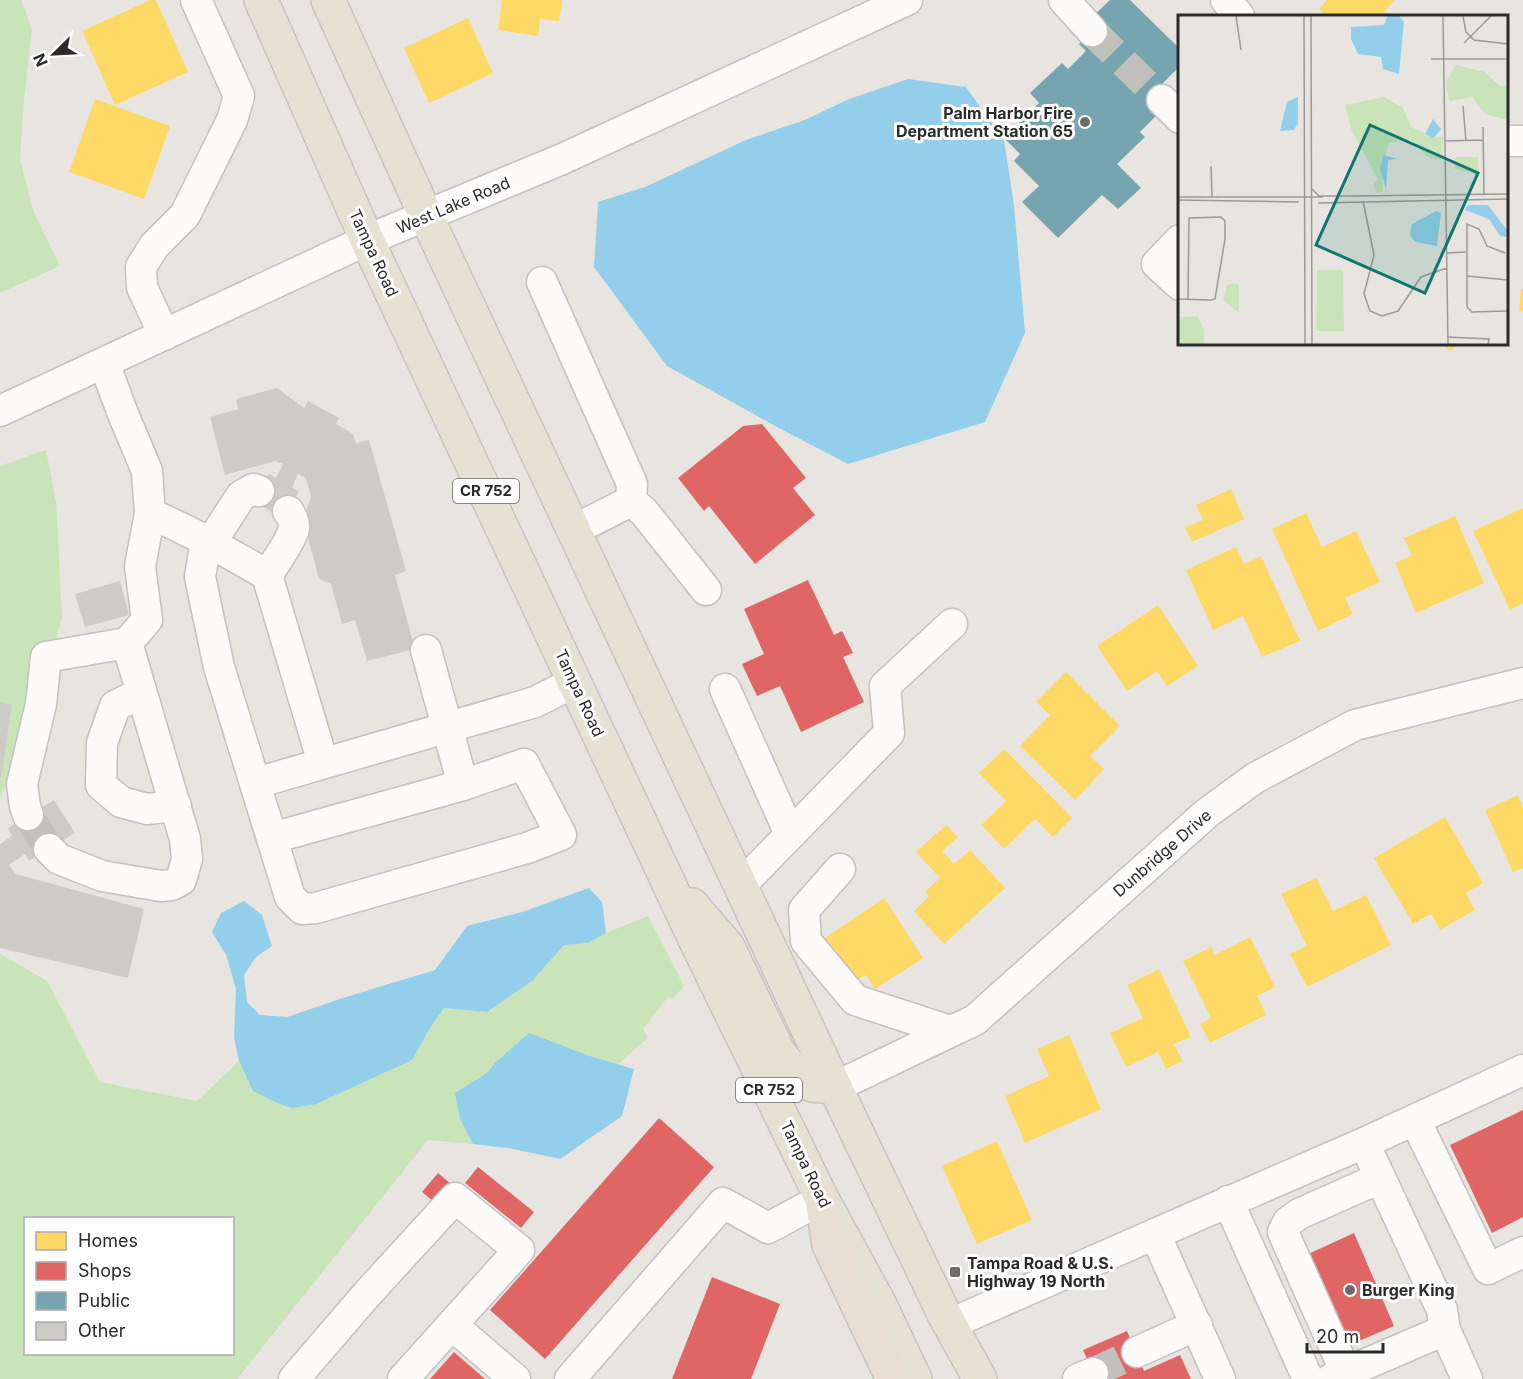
<svg xmlns="http://www.w3.org/2000/svg" width="1523" height="1379" font-family="Inter,sans-serif">
<rect width="100%" height="100%" fill="#e8e5e0"/>
<g fill="#c8e4b8" fill-rule="evenodd">
<path d="M0,0H21L32,29L24,99L20,159L33,210L60,266L0,293Z"/>
<path d="M46,450L56,501L62,617L26,746L0,797V466Z"/>
<path d="M648,916L684,986L673,998L668,997L643,1029L648,1038L618,1064L587,1055L495,1063L488,1072L472,1081L460,1119L473,1144L428,1140L237,1379H0V954L47,981L100,1082L197,1101L239,1061L253,1091L430,1028L444,1008L487,1012L532,981L564,945L588,943L606,933ZM26,1218H232V1354H26Z"/>
</g>
<g fill="#93cfea">
<path d="M908,79L966,87L1004,140L1014,205L1025,333L985,422L848,464L777,427L667,366L594,267L598,202L645,187L746,140L805,120L849,99Z"/>
<path d="M589,888L602,902L606,933L588,943L564,945L532,981L487,1012L444,1008L430,1028L412,1060L316,1104L292,1108L277,1103L253,1091L239,1061L234,1037L236,989L226,955L212,932L221,913L244,901L262,915L272,946L256,957L244,975L247,1002L260,1015L287,1017L346,997L435,970L467,926L522,912Z"/>
<path d="M529,1033L587,1055L634,1069L622,1116L560,1159L508,1148L473,1144L460,1119L455,1093L488,1072L495,1063Z"/>
</g>
<g fill="#ffd966">
<path d="M150,0H156L188,72L115,105L82,31Z"/>
<path d="M502,0H562L559,21L540,19L538,36L498,30Z"/>
<path d="M1327,0H1395L1384,12L1390,16H1327L1319,9Z"/>
<path d="M468,18L493,73L429,103L404,48Z"/>
<path d="M95,99L170,126L144,199L69,172Z"/>
<path d="M1521,289H1523V312L1519,311Z"/>
<path d="M1442,344H1458L1450,351Z"/>
<path d="M1231,489L1244,519L1192,542L1185,527L1203,520L1196,505Z"/>
<path d="M1523,508V603L1510,610L1473,531Z"/>
<path d="M1306,513L1322,547L1356,531L1380,582L1345,598L1353,614L1318,631L1272,529Z"/>
<path d="M1455,516L1484,583L1416,613L1395,563L1412,555L1404,538Z"/>
<path d="M1236,547L1244,564L1261,556L1300,641L1262,657L1243,616L1213,630L1186,570Z"/>
<path d="M1158,605L1198,666L1167,686L1157,671L1127,691L1097,646Z"/>
<path d="M1066,672L1120,726L1090,756L1104,769L1075,800L1020,746L1050,715L1036,702Z"/>
<path d="M1004,749L1072,818L1053,837L1035,819L1004,849L981,825L1006,801L979,773Z"/>
<path d="M1518,795L1523,808V868L1513,872L1485,810Z"/>
<path d="M1445,817L1483,883L1466,893L1475,910L1440,930L1431,914L1413,924L1374,858Z"/>
<path d="M946,825L958,837L942,851L954,864L970,850L1005,888L944,944L914,911L929,897L925,892L940,878L916,852Z"/>
<path d="M1316,878L1333,911L1366,895L1391,945L1307,987L1290,954L1307,946L1281,894Z"/>
<path d="M884,898L923,958L875,989L866,975L854,982L825,938Z"/>
<path d="M1250,937L1275,987L1257,996L1266,1015L1210,1043L1200,1024L1211,1018L1183,961L1211,947L1215,955Z"/>
<path d="M1159,969L1191,1037L1174,1044L1182,1061L1166,1069L1158,1052L1126,1067L1110,1033L1143,1018L1127,985Z"/>
<path d="M1069,1035L1101,1109L1025,1143L1005,1096L1049,1076L1037,1049Z"/>
<path d="M997,1141L1032,1220L977,1244L942,1166Z"/>
</g>
<g fill="#e06666">
<path d="M762,424L806,478L793,488L815,515L755,564L709,506L704,511L678,478L743,426Z"/>
<path d="M808,580L834,635L842,631L853,653L843,657L864,702L801,732L780,686L757,696L742,664L764,654L744,609Z"/>
<path d="M1523,1110V1217L1492,1233L1450,1145Z"/>
<path d="M659,1118L714,1167L545,1359L490,1310Z"/>
<path d="M478,1167L534,1212L521,1228L465,1183Z"/>
<path d="M438,1173L456,1188L440,1207L422,1192Z"/>
<path d="M1354,1233L1394,1326L1345,1347L1306,1255Z"/>
<path d="M712,1277L780,1304L751,1379H672Z"/>
<path d="M1127,1331L1144,1371L1180,1355L1191,1379H1096L1083,1350Z"/>
<path d="M454,1352L485,1379H430Z"/>
</g>
<path fill="#76a5af" d="M1110,0H1130L1180,49V66L1161,85L1169,93L1160,112L1140,132L1145,137L1117,164L1141,188L1118,209L1102,195L1058,238L1022,202L1039,186L1014,161L1020,154L1004,138L1039,103L1030,93L1062,63L1068,69L1086,51L1079,44L1094,28L1088,21Z"/>
<g fill="#cdcbc6">
<path d="M277,388L304,408L308,401L339,418L336,424L353,434L356,443L369,440L406,571L395,575L415,649L367,661L355,620L342,624L331,584L319,579L303,519L311,497L306,478L298,474L292,488L299,491L283,519L253,501L269,474L276,478L283,464L275,461L225,475L210,417L238,409L236,399Z"/>
<path d="M120,581L129,615L85,627L75,594Z"/>
<path d="M0,702L12,705L1,778H0Z"/>
<path d="M54,800L75,833L29,861L25,854L9,865L16,874L144,909L128,978L0,948V844L12,836L8,828Z"/>
</g>
<g fill="none" stroke-linecap="round" stroke-linejoin="round">
<g stroke="#c2c0bc" stroke-width="30" stroke-dasharray="30 15" stroke-linecap="butt">
<path d="M1092,31L1162,100"/>
<path d="M28,815L49,849"/>
<path d="M1093,1373L1137,1352"/>
</g>
<defs>
<g id="minor">
<path d="M1064,0L1092,31"/>
<path d="M1226,0L1239,16"/>
<path d="M1162,100L1180,118"/>
<path d="M1506,141H1523"/>
<path d="M1180,240L1157,264L1180,285"/>
<path d="M542,282L632,484L631,501L574,530"/>
<path d="M164,335L142,287L141,267L154,246L185,215L232,120L239,96L196,0"/>
<path d="M0,411L367,240L560,160L907,0"/>
<path d="M259,491L253,489L241,496L204,553L200,577L219,667L290,897L302,909L316,908L527,848L561,835L524,764L463,785L272,838"/>
<path d="M631,501L644,512L706,590"/>
<path d="M150,514C191,531 229,553 267,575L323,763"/>
<path d="M267,575C274,565 292,539 294,528C295,523 291,515 288,511"/>
<path d="M426,650L463,785"/>
<path d="M725,689L790,834"/>
<path d="M141,693L115,706L102,743L101,785L121,802L147,809L176,806"/>
<path d="M256,783L535,702L575,682"/>
<path d="M28,815L25,806L22,784L41,704L46,657L127,643L147,620L140,566L150,514L147,471L123,414L104,363"/>
<path d="M49,849L59,859L102,876L161,886L172,885L181,880L187,859L185,839L127,643"/>
<path d="M840,869L804,910L806,941L855,1000L950,1031"/>
<path d="M740,886L889,733L885,686L952,624"/>
<path d="M835,1087L975,1020L1207,813L1255,778L1355,725L1523,683"/>
<path d="M1415,1120L1488,1269L1523,1252"/>
<path d="M1372,1160L1442,1310L1445,1330L1467,1379"/>
<path d="M1228,1201L1308,1379"/>
<path d="M950,1324L1155,1234"/>
<path d="M452,1325L515,1379"/>
<path d="M1137,1352L1197,1325"/>
<path d="M1346,1373L1283,1232L1288,1222L1299,1214L1380,1178"/>
<path d="M294,1379L368,1293L455,1198L519,1250L403,1379"/>
<path d="M570,1379L723,1203L768,1228L822,1199"/>
<path d="M1078,1379L1093,1373"/>
<path d="M1220,1379L1155,1234L1364,1143L1523,1070"/>
<path d="M1331,1379L1445,1330"/>
</g>
<g id="major">
<path d="M261,0L367,240L693,935L822,1199L879,1303L915,1379"/>
<path d="M328,0L426,216L835,1087L945,1316L980,1379"/>
<path d="M692,905L728,947L779,1053L797,1075L812,1085L835,1087"/>
</g>
<path id="highway" d="M822,1199L829,1245L893,1379"/>
</defs>
<use href="#minor" stroke="#c2c1c1" stroke-width="33"/>
<use href="#major" stroke="#c4c3c1" stroke-width="36"/>
<use href="#highway" stroke="#c4c3c1" stroke-width="36"/>
<use href="#minor" stroke="#fcfbfa" stroke-width="30"/>
<use href="#major" stroke="#e6e2d3" stroke-width="33"/>
<use href="#highway" stroke="#e9ded3" stroke-width="33"/>
</g>
<g fill="#6c6b6a" stroke="#fff" stroke-width="2">
<circle cx="1085" cy="122" r="6"/>
<rect x="949" y="1266" width="12" height="12" rx="3"/>
<circle cx="1350" cy="1290" r="6"/>
</g>
<g text-anchor="middle" stroke-width="6" stroke-linejoin="round" paint-order="stroke">
<g fill="#fff" stroke="#6a6a6a" stroke-width="1.5">
<rect x="453" y="479" width="66" height="24" rx="4.5"/>
<rect x="736" y="1078" width="66" height="24" rx="4.5"/>
</g>
<g font-size="15" font-weight="bold" fill="#2a2a2a">
<text x="486" y="496">CR 752</text>
<text x="769" y="1095">CR 752</text>
</g>
<g font-size="16" font-weight="bold" fill="#2a2a2a" stroke="#fff" text-anchor="start">
<text x="1073" y="119" text-anchor="end">Palm Harbor Fire<tspan x="1073" dy="18">Department Station 65</tspan></text>
<text x="967" y="1269">Tampa Road &amp; U.S.<tspan x="967" dy="18">Highway 19 North</tspan></text>
<text x="1362" y="1296">Burger King</text>
</g>
<g font-size="16" fill="#2a2a2a" stroke="#fff">
<text transform="translate(453 205) rotate(-23)" y="6">West Lake Road</text>
<text transform="translate(374 253) rotate(65)" y="6">Tampa Road</text>
<text transform="translate(580 693) rotate(65)" y="6">Tampa Road</text>
<text transform="translate(1162 853) rotate(-41)" y="6">Dunbridge Drive</text>
<text transform="translate(806 1164) rotate(64)" y="6">Tampa Road</text>
</g>
</g>
<g transform="translate(1178 15)">
<rect width="330" height="330" fill="#e8e5e0"/>
<path d="M278,50L307,57L322,71L330,70V105L307,99L294,82L271,86L268,67ZM206,82L225,93L233,112L256,123L265,122L263,146L249,142L233,125L211,128L208,140L203,143L205,177L199,178L195,170L200,164L174,117L167,90ZM277,142H300L301,160L277,154ZM139,255H165L166,316H138ZM57,268L61,270V298L45,285L49,270ZM19,301L26,314V329H0V302Z" fill="#c8e4b8"/>
<path d="M209,1H221L226,7L221,59L205,54L203,42L180,39L173,24V12L206,10ZM120,82V108L116,115L102,116L109,87ZM255,104L263,114L256,123L247,119ZM205,140L220,144L210,145L208,174L202,154ZM290,190H310L329,215L328,222L322,221L311,204L287,195ZM258,196L263,198L259,231L238,227L232,221L234,209Z" fill="#93cfea"/>
<path fill="none" stroke="#9c9a97" stroke-width="1.5" d="M58,1L63,35M126,1L127,329M133,1L134,329M265,1L270,329M285,1L288,17L296,25L330,29M286,28L313,1M253,44H330M285,91L288,126M305,112L306,179M267,126L305,125M33,151L34,181M134,174L141,181H177M176,181L330,179M0,182H145M0,185L121,187M185,186L196,240L186,279L192,296L204,301L220,296L243,262L269,253M140,188L330,184M330,232V256M268,238L288,237M327,238L309,231L301,214L289,209V292L294,297L330,296M289,261L330,265M0,284L33,285L37,284L47,224V206L43,202L11,203L10,284M269,322L311,324L310,329"/>
<path fill="#0f766e" fill-opacity="0.15" stroke="#0f766e" stroke-width="3" d="M192,110L300,158L247,278L138,230Z"/>
<rect width="330" height="330" fill="none" stroke="#2a2a2a" stroke-width="3"/>
</g>
<rect x="24" y="1217" width="210" height="138" fill="#ffffff" stroke="#aaaaaa" stroke-width="1.5"/>
<rect x="36" y="1232" width="30" height="18" fill="#ffd966" stroke="#aaaaaa" stroke-width="1.5"/>
<text x="78" y="1247" font-size="18" fill="#2a2a2a">Homes</text>
<rect x="36" y="1262" width="30" height="18" fill="#e06666" stroke="#aaaaaa" stroke-width="1.5"/>
<text x="78" y="1277" font-size="18" fill="#2a2a2a">Shops</text>
<rect x="36" y="1292" width="30" height="18" fill="#76a5af" stroke="#aaaaaa" stroke-width="1.5"/>
<text x="78" y="1307" font-size="18" fill="#2a2a2a">Public</text>
<rect x="36" y="1322" width="30" height="18" fill="#cdcbc6" stroke="#aaaaaa" stroke-width="1.5"/>
<text x="78" y="1337" font-size="18" fill="#2a2a2a">Other</text>
<g transform="translate(54 54) rotate(246)" stroke="#ffffff" stroke-width="4.5" paint-order="stroke">
<path d="M0-4.5L10 22L0 15L-10 22Z" fill="#2a2a2a"/>
<text y="-9" font-size="16" font-weight="bold" text-anchor="middle" fill="#2a2a2a">N</text>
</g>
<path d="M1307 1343v9h76v-9" fill="none" stroke="#2a2a2a" stroke-width="3"/>
<text x="1316" y="1343" font-size="18" fill="#2a2a2a" stroke="#ffffff" stroke-width="4.5" paint-order="stroke">20 m</text>
</svg>
